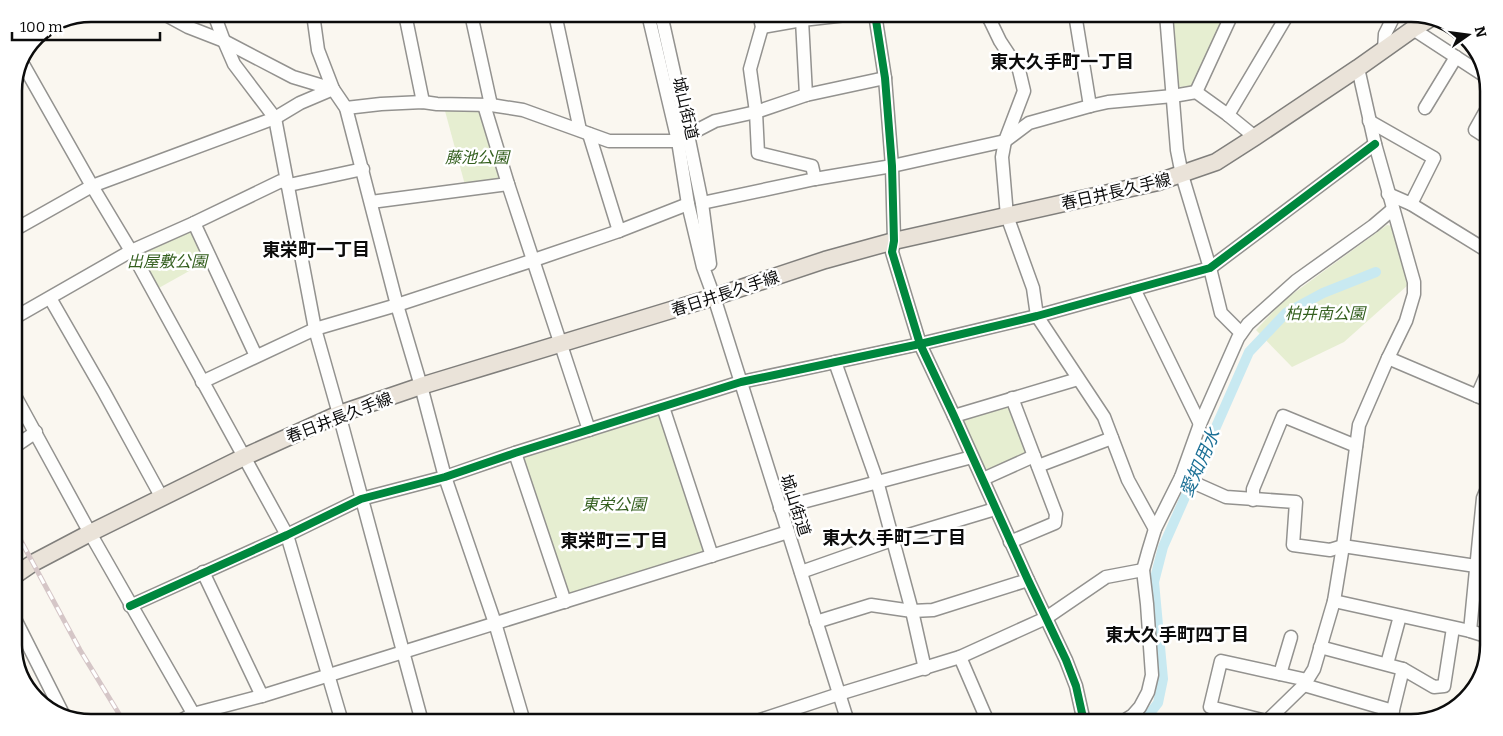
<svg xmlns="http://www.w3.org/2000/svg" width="1503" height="736" font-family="Bitter,'Noto Sans JP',serif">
<rect width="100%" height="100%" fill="#faf7f0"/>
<g fill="#e6eed1">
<path d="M1173,14H1226L1194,86L1179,87Z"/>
<path d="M481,110L503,180L465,185L445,111Z"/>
<path d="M1387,225L1392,226L1408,285L1344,342L1292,367L1256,330L1283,301Z"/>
<path d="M192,228L207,261L157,289L136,254Z"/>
<path d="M1013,405L1027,455L984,470L962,419Z"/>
<path d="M661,415L704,552L568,595L523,457Z"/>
</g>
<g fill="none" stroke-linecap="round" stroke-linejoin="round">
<path stroke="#c8e9f1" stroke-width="10" d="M1143,722L1158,703L1163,679L1154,582L1163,547L1249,352L1286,313L1323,293L1376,272"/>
<defs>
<g id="minor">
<path d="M164,14L188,27L224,41L293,77L333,89"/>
<path d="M214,14L224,41L234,64L275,118L315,329L339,414L422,722"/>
<path d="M313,14L318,50L333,89L346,108L397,305L421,386L445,477L495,623L524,722"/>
<path d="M405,14L423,102"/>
<path d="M471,14L491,105"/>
<path d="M555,14L580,130"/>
<path d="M648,14L678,141L688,204L703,267L714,297L848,722"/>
<path d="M661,14L688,135L702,203L710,264"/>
<path d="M759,14L762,27L750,69L756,112L758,153L812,166L815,179"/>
<path d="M875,14L885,78L892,166L894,241L892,252L920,344L954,416L1028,580L1066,660L1076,686L1084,722"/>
<path d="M987,14L1000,41L1019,70L1024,91L1005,141L1002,157L1007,216L1033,288L1037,316L1104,417L1128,480L1155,529"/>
<path d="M1075,14L1090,106"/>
<path d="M1166,14L1177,150L1182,175L1210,268L1221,313L1241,333"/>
<path d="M988,18L1006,14"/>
<path d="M802,20L806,95"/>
<path d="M762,27L802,20L855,14"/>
<path d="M1413,29L1485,76"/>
<path d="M1384,49L1385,34L1395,14"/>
<path d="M24,66L92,186L131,251L287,535L342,722"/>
<path d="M1196,92L1232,14"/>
<path d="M484,105L508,184L589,430"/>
<path d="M1489,105L1475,130L1489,139"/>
<path d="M346,108L381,104L423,102L437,104L491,105L523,110L609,141H678"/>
<path d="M1425,108L1456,57"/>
<path d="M1228,115L1288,14"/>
<path d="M1369,121L1434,158L1411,204"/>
<path d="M589,134L619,231"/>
<path d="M688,135L715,121L756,112L806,95L885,78"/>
<path d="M1388,194L1411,204L1489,252"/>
<path d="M371,202L508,184"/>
<path d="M702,203L815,179L892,166L1005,141L1029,123L1090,106L1108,102L1173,96L1196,92L1228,115L1255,137"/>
<path d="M194,223L256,356"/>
<path d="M14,230L92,186L275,118L300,103L333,89"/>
<path d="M1134,289L1200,424"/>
<path d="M50,298L104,392L162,498"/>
<path d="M14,318L131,251L194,223L281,181L289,185L363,169"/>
<path d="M1388,358L1489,401"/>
<path d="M835,362L877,481L912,611L925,669"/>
<path d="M202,382L315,329L397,305L534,260L619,231L688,204"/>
<path d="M14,394L90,533L198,722"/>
<path d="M1477,396L1489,369"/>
<path d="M663,407L712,556"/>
<path d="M954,416L1078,379"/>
<path d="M14,447L36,432"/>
<path d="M515,453L565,602"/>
<path d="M1038,466L1112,438"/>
<path d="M1181,477L1226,497L1296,502L1293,545L1330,550L1343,546L1489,568"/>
<path d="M983,479L1034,456"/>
<path d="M1253,500V489L1283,416L1356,446"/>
<path d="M780,508L972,457"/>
<path d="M1010,542L1055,523L1056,514L1012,398"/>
<path d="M203,572L262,696"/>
<path d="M801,572L892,540L995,509"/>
<path d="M1334,601L1470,631L1489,637"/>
<path d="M130,606L287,535L361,499L445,477L515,453L741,382L920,344L1037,316L1210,268L1375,144"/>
<path d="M14,617L64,716"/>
<path d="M816,622L871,605L912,611L933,610L1028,580"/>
<path d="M1470,631L1483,498L1489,484"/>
<path d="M1320,647L1403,669L1434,687L1444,686L1453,628"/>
<path d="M960,657L988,722"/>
<path d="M1387,664L1400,616"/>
<path d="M1280,674L1291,637"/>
<path d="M1304,685L1393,711"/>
<path d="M178,722L193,714L262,696L788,532"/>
<path d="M754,722L839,694L960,657L1046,618L1106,577L1143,570"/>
<path d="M1122,722L1133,715L1140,707L1148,692L1152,675L1147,604L1143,570L1148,552L1155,529L1181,477L1200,424L1238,338L1248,324L1296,281L1373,226L1393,209"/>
<path d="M1266,722L1304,685L1314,669L1334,601L1343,546L1359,425L1388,358L1406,321L1414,294V282L1375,144L1358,68"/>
<path d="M1270,722L1210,707L1221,661L1307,680"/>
<path d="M1390,722L1403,669"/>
</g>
<path id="major" d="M14,576L33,563L90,533L244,457L339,414L421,386L714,297L825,260L894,241L1158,182L1216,162L1255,137L1358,68L1413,29L1431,18"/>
</defs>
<use href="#minor" stroke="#93928f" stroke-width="15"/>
<use href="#major" stroke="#807f7c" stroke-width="19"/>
<use href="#minor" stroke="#fefefd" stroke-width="12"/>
<use href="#major" stroke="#eae3d9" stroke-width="16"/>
<defs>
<path id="rail" d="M14,528L80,650L124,722"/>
</defs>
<use href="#rail" stroke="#d5c6c7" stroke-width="5"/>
<use href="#rail" stroke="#fff" stroke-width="3" stroke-dasharray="9" stroke-linecap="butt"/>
<defs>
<g id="cycleway">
<path d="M875,14L885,78L892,166L894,241L892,252L920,344L954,416L1028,580L1066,660L1076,686L1084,722"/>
<path d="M130,606L287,535L361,499L445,477L515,453L741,382L920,344L1037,316L1210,268L1375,144"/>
</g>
</defs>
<use href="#cycleway" stroke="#fff" stroke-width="11"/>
<use href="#cycleway" stroke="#00873e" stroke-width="8"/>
</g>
<g text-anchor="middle" stroke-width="5" stroke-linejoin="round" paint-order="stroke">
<g font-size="16" fill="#0c0c0c" stroke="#fff">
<text transform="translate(686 108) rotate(77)" y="6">城山街道</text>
<text transform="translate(1116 191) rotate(-13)" y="6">春日井長久手線</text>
<text transform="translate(725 293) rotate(-18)" y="6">春日井長久手線</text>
<text transform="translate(339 417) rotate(-21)" y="6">春日井長久手線</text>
<text transform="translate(796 505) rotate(72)" y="6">城山街道</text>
</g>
<g font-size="16" font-style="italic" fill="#356020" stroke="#fff">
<text x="477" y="163">藤池公園</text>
<text x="167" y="267">出屋敷公園</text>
<text x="1325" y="319">柏井南公園</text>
<text x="614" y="510">東栄公園</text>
</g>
<g font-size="18" font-weight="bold" fill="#0c0c0c" stroke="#fff">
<text x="1062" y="68">東大久手町一丁目</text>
<text x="316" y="256">東栄町一丁目</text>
<text x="894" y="544">東大久手町二丁目</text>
<text x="614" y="547">東栄町三丁目</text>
<text x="1177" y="641">東大久手町四丁目</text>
</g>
<g font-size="18" font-style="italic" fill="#1c7096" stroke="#fff">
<text transform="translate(1200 463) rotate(-66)" y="6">愛知用水</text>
</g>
</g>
<path d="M0 0H1503V736H0ZM91 22H1411A69 69 0 0 1 1480 91V645A69 69 0 0 1 1411 714H91A69 69 0 0 1 22 645V91A69 69 0 0 1 91 22Z" fill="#fff" fill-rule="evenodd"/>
<path fill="none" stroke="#0c0c0c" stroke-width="2.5" d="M91 22H1411A69 69 0 0 1 1480 91V645A69 69 0 0 1 1411 714H91A69 69 0 0 1 22 645V91A69 69 0 0 1 91 22Z"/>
<g transform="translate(1468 35) rotate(76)" stroke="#ffffff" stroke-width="4" paint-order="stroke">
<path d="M0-4L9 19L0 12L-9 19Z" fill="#0c0c0c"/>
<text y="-8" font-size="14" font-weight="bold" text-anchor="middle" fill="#0c0c0c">N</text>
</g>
<path d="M12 32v8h148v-8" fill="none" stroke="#0c0c0c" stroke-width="2.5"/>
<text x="20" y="32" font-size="15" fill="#0c0c0c" stroke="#ffffff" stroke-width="4" paint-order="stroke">100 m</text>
</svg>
